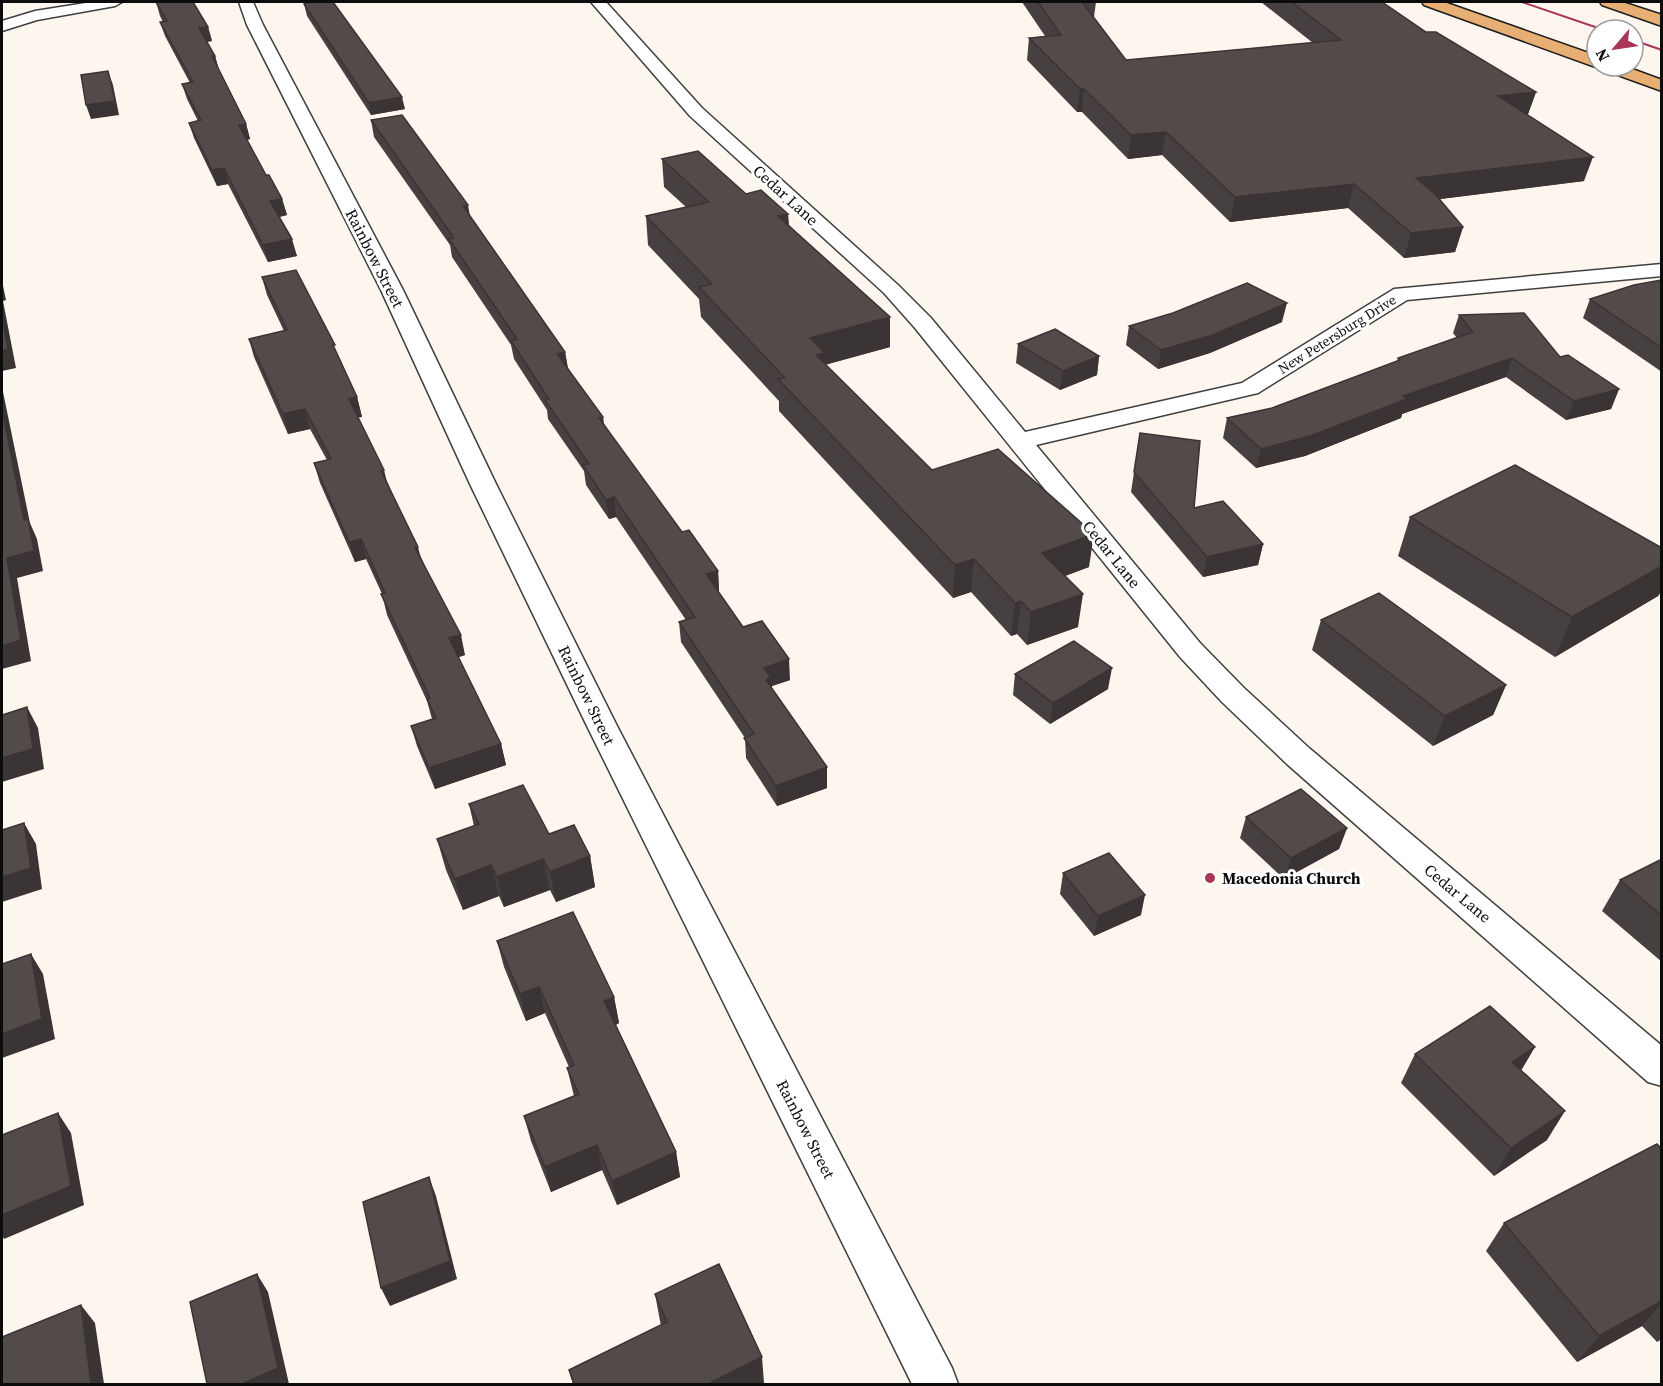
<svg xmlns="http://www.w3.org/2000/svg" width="1663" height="1386" viewBox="0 0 1663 1386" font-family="'Source Serif 4',serif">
	<rect width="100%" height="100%" fill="#fdf6ee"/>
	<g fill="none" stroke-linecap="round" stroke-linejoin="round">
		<defs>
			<g id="street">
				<path d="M92,2H122L115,6L37,20L2,31V21L35,11Z"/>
				<path d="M239,2H253L263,25L403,290L496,484L617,726L952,1368L958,1384H912L587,726L470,484L381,290L247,25Z"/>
				<path d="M591,2H606L702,108L898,285L931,318L1025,432L1242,383L1394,289L1662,264V276L1407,300L1258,393L1036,445L1200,643L1244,688L1309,748L1662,1046V1086L1648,1082L1287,764L1222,702L1180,657L915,328L884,293L690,116Z"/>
			</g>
			<g id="primary">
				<path d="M1422,2H1444L1597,56V66H1624L1662,80V91L1424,5Z"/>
				<path d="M1600,2H1622L1662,15V26L1602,5Z"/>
			</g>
		</defs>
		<use href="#street" stroke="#3f3f3f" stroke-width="3"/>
		<use href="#primary" stroke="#1d1d1d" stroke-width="3"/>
		<use href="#street" fill="#fff" fill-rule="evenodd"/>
		<use href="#primary" fill="#e7af73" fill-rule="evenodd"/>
		<g stroke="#aa3657" stroke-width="2">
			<path d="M1522,2L1604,30"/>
			<path d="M1633,40L1662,50"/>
		</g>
	</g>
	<g fill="#474040">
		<path d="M156,2L208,27L212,41L207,42L215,56L219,70L246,124L250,139L247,140L266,175L282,199L287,215L279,217L297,256L268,262L228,184L217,186L194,138L189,123L198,121L187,99L182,84L190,83L165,36L160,22H163L160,16Z"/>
		<path d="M1022,2H1096L1094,17L1126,60L1313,43L1261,2H1382L1426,32L1536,92L1528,114L1527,115L1584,181L1440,199L1463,227L1455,252L1404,258L1348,208L1230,222L1162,155L1128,159L1082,112H1077L1027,60L1029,38L1045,36Z"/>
		<path d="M304,4L405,109L371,115L307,16Z"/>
		<path d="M371,120L470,216L565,352L568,368L604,426L682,532L718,571L719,591H718L743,627L790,680L772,686V688L827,767V788L777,806L746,758L745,738L681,642L679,622L686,620L616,517L609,519L586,485L584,471L548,419L547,410L514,359L511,345L452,257L450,245L374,137Z"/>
		<path d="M662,159L746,194L788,214L789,225L890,347L825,365L932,470L1089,567L1065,576L1078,627L1027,645L1017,634L1011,636L971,592L953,598L779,411V401L701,317L699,299L648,245L646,216L686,207L664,187Z"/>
		<path d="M262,277L338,356L357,397L362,417H358L465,655L458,657L501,744L506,765L435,789L417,746L411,726L432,719L427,701L387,615L382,594L366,559L355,562L320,483L314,463L327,460L310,429L288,434L254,357L249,339L284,331L267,295Z"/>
		<path d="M1662,280V372L1583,318L1590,299Z"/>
		<path d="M1459,315L1560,357L1619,389L1611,409L1566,420L1506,377L1402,414L1401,418L1305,456L1256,468L1223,438L1227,418L1272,408L1397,361L1398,358L1457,338L1453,333Z"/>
		<path d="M1282,322L1210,353L1158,369L1126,345L1129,326Z"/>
		<path d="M1018,344L1099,356L1097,375L1060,390L1016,363Z"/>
		<path d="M1140,433L1194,508L1263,544L1258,565L1203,577L1131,492Z"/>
		<path d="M1410,517L1662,548V590L1658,596L1555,657L1398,556Z"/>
		<path d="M1321,620L1506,685L1493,715L1433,746L1312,650Z"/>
		<path d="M1015,674L1108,689L1050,724L1013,695Z"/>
		<path d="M469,804L549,834L590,856L595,887L556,902L550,890L504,907L499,896L463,910L446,870L437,839L474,826Z"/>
		<path d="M1246,817L1347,828L1339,849L1284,879L1240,838Z"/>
		<path d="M1662,859V962L1602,911L1620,880Z"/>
		<path d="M1063,873L1141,915L1094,936L1060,894Z"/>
		<path d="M497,941L614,997L619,1023L616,1025L676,1152L680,1177L617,1205L602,1170L551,1192L531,1141L524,1116L574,1096L567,1068L569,1067L545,1013L526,1021L504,967Z"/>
		<path d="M1415,1054L1547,1140L1494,1176L1401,1083Z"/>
		<path d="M1662,1149V1339L1657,1342L1642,1326L1577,1362L1486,1251L1504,1223Z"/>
		<path d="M655,1294L764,1383L761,1384H573L569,1370L661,1325L660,1321Z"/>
	</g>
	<g fill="#3a3434">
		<path d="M208,27L212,41L203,42L199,28Z"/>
		<path d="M212,56H215L219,70L216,71Z"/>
		<path d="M108,71L113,85L119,115L91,119L86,105Z"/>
		<path d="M1080,89H1084L1082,112H1077Z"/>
		<path d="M1536,92L1528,114L1491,119L1498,96Z"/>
		<path d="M402,97L405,109L371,115L369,103Z"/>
		<path d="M246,124L250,139L243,141L239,125Z"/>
		<path d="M1166,132L1162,155L1128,159L1131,135Z"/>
		<path d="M1593,157L1584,181L1409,203L1416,178Z"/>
		<path d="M224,168L228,184L217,186L212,170Z"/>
		<path d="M1354,184L1348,208L1230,222L1235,197Z"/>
		<path d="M282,199L287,215L275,218L270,201Z"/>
		<path d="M468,205L471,222L463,206Z"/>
		<path d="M788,214L789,243L778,216Z"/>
		<path d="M1463,227L1455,252L1404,258L1411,233Z"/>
		<path d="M292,239L297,256L268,262L263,245Z"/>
		<path d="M2,281L6,300L3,301L16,368L2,371Z"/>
		<path d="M1287,303L1282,322L1210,353L1158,369L1161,350Z"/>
		<path d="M890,317V347L816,367L810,338Z"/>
		<path d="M565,352L568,370L557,354Z"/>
		<path d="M1099,356L1097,375L1060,390L1063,371Z"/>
		<path d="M1512,358L1506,377L1402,414L1401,418L1305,456L1256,468L1261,449L1403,396Z"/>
		<path d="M2,387L30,523L37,539L43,571L17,578L31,661L2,669V646L7,558L24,520L2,409Z"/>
		<path d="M1619,389L1611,409L1566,420L1574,401Z"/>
		<path d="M357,397L362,417L354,418L349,399Z"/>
		<path d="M305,409L310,429L288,434L283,414Z"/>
		<path d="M603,417L606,436L599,418Z"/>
		<path d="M384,470L389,490L381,471Z"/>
		<path d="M614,497L616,517L609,519L606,500Z"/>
		<path d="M1094,534L1089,567L1038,586L1042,553Z"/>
		<path d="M361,539L366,559L355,562L349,542Z"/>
		<path d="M1263,544L1258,565L1203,577L1207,557Z"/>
		<path d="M418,547L423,567L415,548Z"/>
		<path d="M974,559L971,592L953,598L955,565Z"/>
		<path d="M1662,566V590L1658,596L1555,657L1572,617Z"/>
		<path d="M718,571L719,591L707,594L706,574Z"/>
		<path d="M1083,594L1078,627L1027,645L1031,612Z"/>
		<path d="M1021,601L1017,634L1011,636L1015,603Z"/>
		<path d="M461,635L465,655L454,659L449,638Z"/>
		<path d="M789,659L790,680L772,686V698L767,700L764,668Z"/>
		<path d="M1112,668L1108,689L1050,724L1053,703Z"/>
		<path d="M1506,685L1493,715L1433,746L1445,716Z"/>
		<path d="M27,707L38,728L44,769L2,782V758Z"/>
		<path d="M501,744L506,765L435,789L429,768Z"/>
		<path d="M827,767V788L777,806L776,786Z"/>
		<path d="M24,823L36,844L42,889L2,902V877Z"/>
		<path d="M1347,828L1339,849L1284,879L1291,858Z"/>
		<path d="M590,856L595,887L556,902L550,872Z"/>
		<path d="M543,859L550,890L504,907L497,877Z"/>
		<path d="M491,865L499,896L463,910L455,879Z"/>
		<path d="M1145,895L1141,915L1094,936L1098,916Z"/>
		<path d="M31,954L43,974L55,1039L2,1058V1034Z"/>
		<path d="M539,987L545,1013L526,1021L520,994Z"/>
		<path d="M614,997L619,1023L609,1028L604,1001Z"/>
		<path d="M1535,1047L1518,1076L1512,1062Z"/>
		<path d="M1565,1111L1547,1140L1494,1176L1511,1148Z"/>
		<path d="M58,1113L71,1133L84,1205L4,1239L2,1235V1215Z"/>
		<path d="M597,1145L602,1170L551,1192L545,1167Z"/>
		<path d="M676,1152L680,1177L617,1205L612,1181Z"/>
		<path d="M429,1177L436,1196L457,1279L390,1306L381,1288Z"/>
		<path d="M257,1274L268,1292L289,1384H242Z"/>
		<path d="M1662,1301V1303L1642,1326L1577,1362L1599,1336Z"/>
		<path d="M81,1305L95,1323L104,1384H91Z"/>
		<path d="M762,1357L764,1383L761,1384H708Z"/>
	</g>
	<g fill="#534b4a" stroke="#3a3434" stroke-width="1.5">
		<path d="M156,2H193L208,27L199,28L215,56H212L246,124L239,125L266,175H269L282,199L270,201L292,239L263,245L224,168L212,170L189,123L201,120L182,84L193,82L160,22L167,21Z"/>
		<path d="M309,2H333L402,97L369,103L304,4Z"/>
		<path d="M1038,2H1082L1126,60L1341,40L1292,2H1382L1426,32H1436L1536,92L1498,96L1593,157L1416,178L1435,194L1463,227L1411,233L1354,184L1235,197L1166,132L1131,135L1084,89H1080L1029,38L1061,35Z"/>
		<path d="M108,71L115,101L86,105L81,75Z"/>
		<path d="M402,115L468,205L463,206L565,352L557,354L603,417L599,418L682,532L689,530L718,571L706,574L743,627L762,621L789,659L764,668L771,678L766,680L827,767L776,786L744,738L754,734L679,622L695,617L614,497L606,500L583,465L589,464L545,400L549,399L511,341L517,339L449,239L454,238L371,120Z"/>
		<path d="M698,151L746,194L761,190L788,214L778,216L890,317L810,338L825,353L816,355L932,470L998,449L1094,534L1042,553L1083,594L1031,612L1021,601L1015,603L974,559L955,565L778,379L785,378L699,287L712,284L646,216L709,202L662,159Z"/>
		<path d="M296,270L335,345H333L357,397L349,399L384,470L381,471L418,547L415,548L461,635L449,638L501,744L429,768L411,726L436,718L427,699L430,698L381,594L385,593L361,539L349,542L314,463L331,459L305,409L283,414L249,339L287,330L262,277Z"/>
		<path d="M1662,280V348L1590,299L1634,285Z"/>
		<path d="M1247,283L1287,303L1213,335L1161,350L1129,326L1173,313Z"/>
		<path d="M1524,313L1560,357L1568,355L1619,389L1574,401L1512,358L1403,396L1407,399L1310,436L1261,449L1227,418L1272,408L1400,360L1398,358L1473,332L1459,315Z"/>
		<path d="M2,315L8,349L2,351Z"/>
		<path d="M1055,329L1099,356L1063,371L1018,344Z"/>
		<path d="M2,409L24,520L28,519L34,551L7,558L21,640L2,646Z"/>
		<path d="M1140,433L1200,441L1194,508L1223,501L1263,544L1207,557L1134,472Z"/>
		<path d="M1515,465L1662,548V566L1572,617L1410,517Z"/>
		<path d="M1379,593L1506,685L1445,716L1321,620Z"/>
		<path d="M1074,641L1112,668L1053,703L1015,674Z"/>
		<path d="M27,707L33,749L2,758V715Z"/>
		<path d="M523,785L549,834L574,825L590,856L550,872L543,859L497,877L491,865L455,879L437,839L479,824L469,804Z"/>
		<path d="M1301,789L1347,828L1291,858L1246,817Z"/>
		<path d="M24,823L31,868L2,877V830Z"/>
		<path d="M1109,853L1145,895L1098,916L1063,873Z"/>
		<path d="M1662,859V916L1620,880Z"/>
		<path d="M573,912L614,997L604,1001L676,1152L612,1181L597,1145L545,1167L524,1116L579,1094L567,1068L574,1065L539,987L520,994L497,941Z"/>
		<path d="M31,954L42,1019L2,1034V964Z"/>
		<path d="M1490,1006L1535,1047L1512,1062L1565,1111L1511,1148L1415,1054Z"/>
		<path d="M58,1113L71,1186L2,1215V1135Z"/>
		<path d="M1657,1144L1662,1149V1301L1599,1336L1504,1223Z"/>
		<path d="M429,1177L450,1261L381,1288L363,1202Z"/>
		<path d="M719,1264L762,1357L708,1384H574L569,1370L667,1322L655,1294Z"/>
		<path d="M257,1274L278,1368L242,1384H207L190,1302Z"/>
		<path d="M81,1305L91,1384H2V1337Z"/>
	</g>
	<circle fill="#aa3657" stroke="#fff" stroke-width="2" cx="1210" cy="878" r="6"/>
	<g text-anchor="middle" stroke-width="6" stroke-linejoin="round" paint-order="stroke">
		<g font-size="14" fill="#0c0c0c" stroke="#fff">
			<text transform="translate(1337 334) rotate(-32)" y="5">New Petersburg Drive</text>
		</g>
		<g font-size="16" fill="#0c0c0c" stroke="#fff">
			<text transform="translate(786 195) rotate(42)" y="6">Cedar Lane</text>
			<text transform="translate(375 258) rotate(63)" y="6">Rainbow Street</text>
			<text transform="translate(1112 554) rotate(51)" y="6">Cedar Lane</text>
			<text transform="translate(587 695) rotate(64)" y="6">Rainbow Street</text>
			<text transform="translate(1458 893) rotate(40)" y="6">Cedar Lane</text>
			<text transform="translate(806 1129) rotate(63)" y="6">Rainbow Street</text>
		</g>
		<g font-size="16" font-weight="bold" fill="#0c0c0c" stroke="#fff" text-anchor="start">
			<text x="1222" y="884">Macedonia Church</text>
		</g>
	</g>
	<rect width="1663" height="1386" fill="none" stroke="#0c0c0c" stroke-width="6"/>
	<g transform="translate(1615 48) rotate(241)"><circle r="28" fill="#ffffff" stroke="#9e9e9e" stroke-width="1.5"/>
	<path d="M0-4.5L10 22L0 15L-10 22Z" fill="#aa3657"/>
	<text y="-9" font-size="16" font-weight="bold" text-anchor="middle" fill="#0c0c0c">N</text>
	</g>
</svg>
